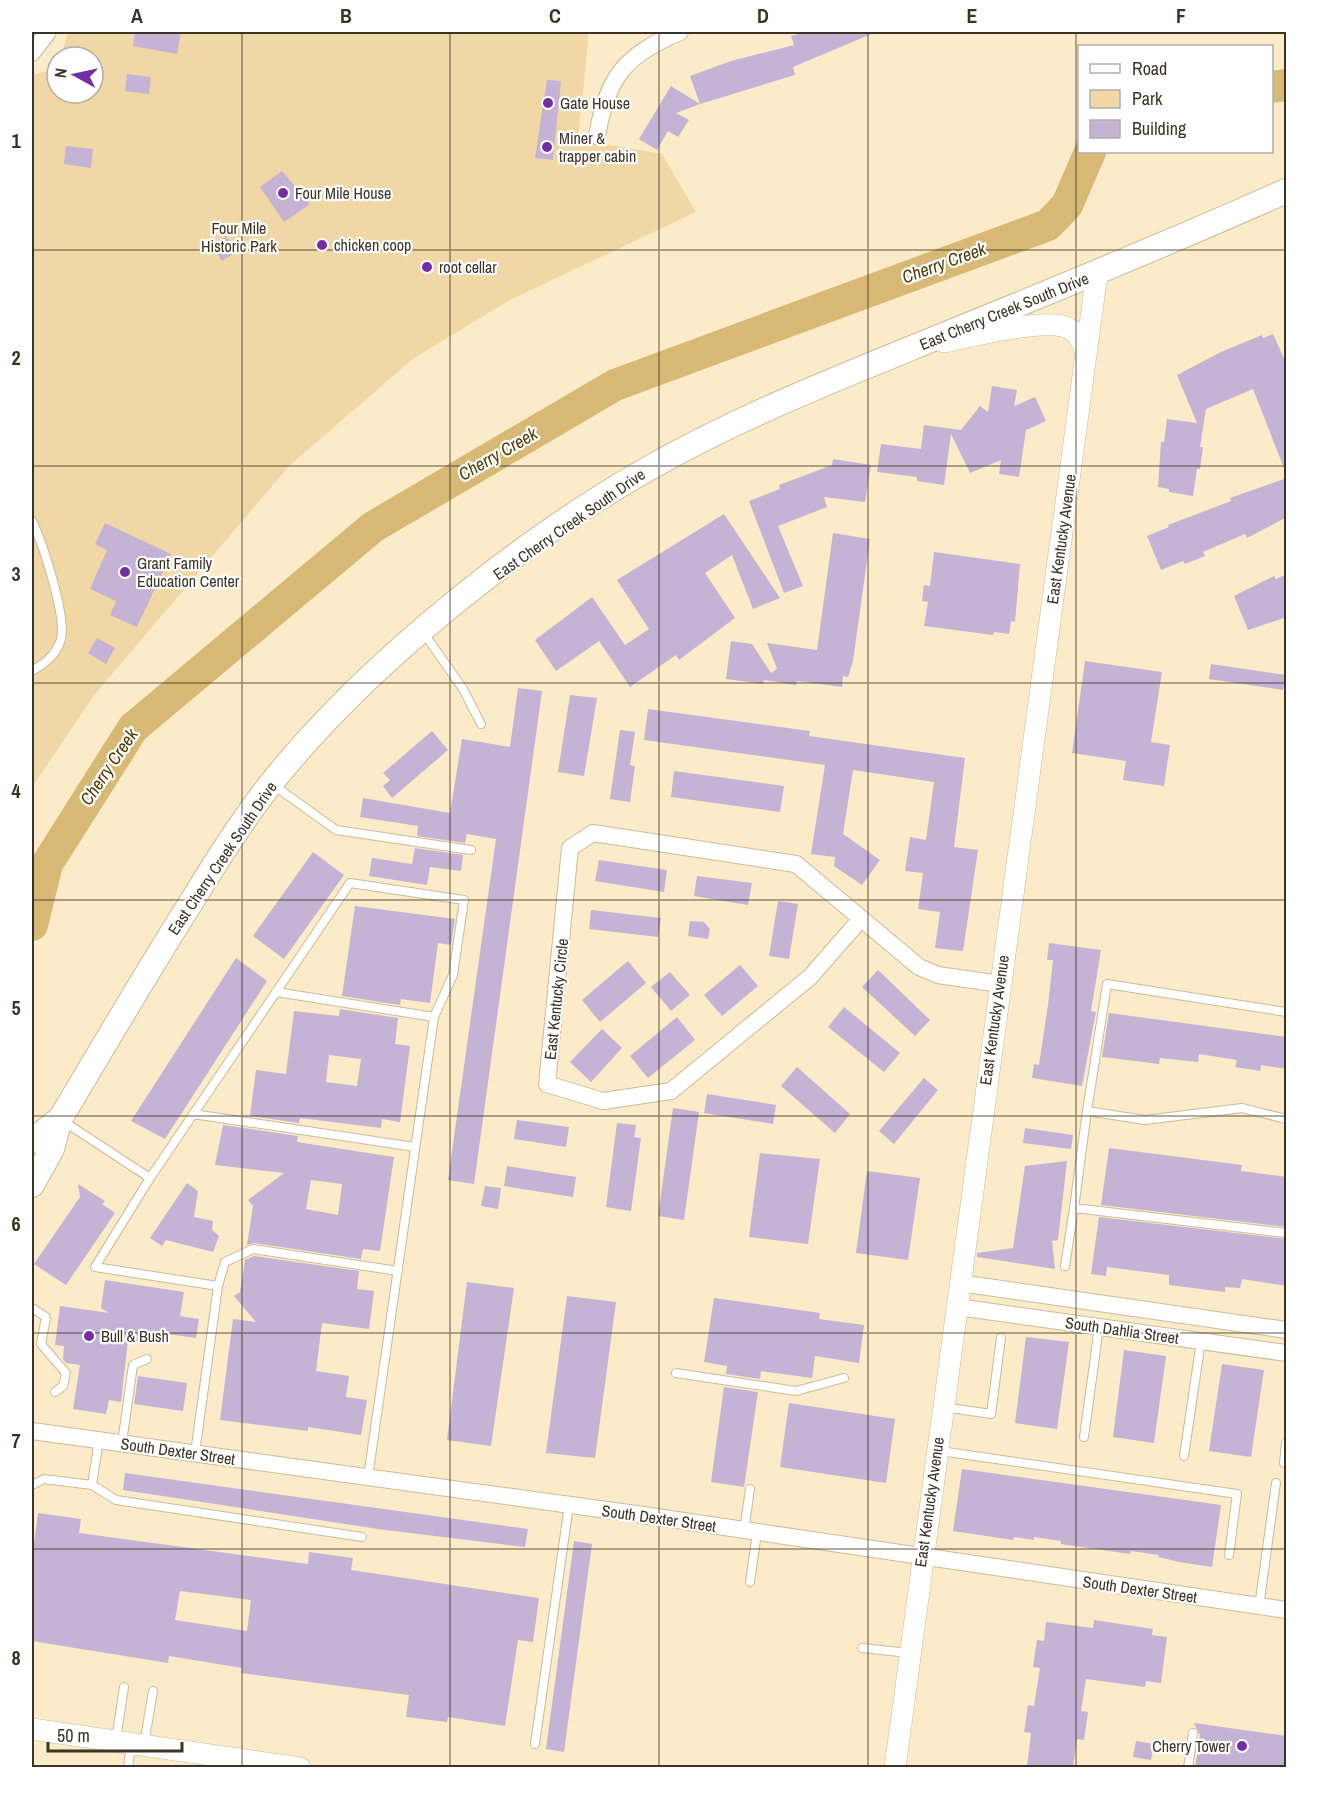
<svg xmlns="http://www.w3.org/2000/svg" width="1318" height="1799" viewBox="0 0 1318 1799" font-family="'Archivo Narrow',sans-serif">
	<rect width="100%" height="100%" fill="#fcebc8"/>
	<path fill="#f0d7a5" d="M68,32H589L578,139L662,154L696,212L510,300L414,358L290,465L95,694L32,787V75L51,70L57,63V93H93V57H61Z"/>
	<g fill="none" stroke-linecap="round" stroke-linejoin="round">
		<g stroke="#d8b875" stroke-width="32">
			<path d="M1272,87L1286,85"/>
			<path d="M32,925L47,864L133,728L373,527L615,385L1048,225L1067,205L1090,152"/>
		</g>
	</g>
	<g fill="#c4b3d4" fill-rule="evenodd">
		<path d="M135,32H181L177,54L133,46Z"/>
		<path d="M805,32H876L793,67L795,75L700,104L690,76L731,61L794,45L791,36Z"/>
		<path d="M127,74L151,77L149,94L125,91Z"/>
		<path d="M547,80L561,81L553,160L535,158Z"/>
		<path d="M671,86L700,104L676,113L689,120L678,137L668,131L657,150L639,139Z"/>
		<path d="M66,146L93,149L91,168L64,164Z"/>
		<path d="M282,171L310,204L284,222L260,187Z"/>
		<path d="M226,236L236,252L222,261L212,246Z"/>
		<path d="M1273,334L1287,365V476L1253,389L1206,409L1200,447H1203L1201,461L1200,469H1197L1193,496L1169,492V489L1158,487L1161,442H1164L1167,419L1197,423L1177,375L1221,352L1262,335L1263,338Z"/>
		<path d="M992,386L1017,390L1014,406L1035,397L1046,421L1026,430L1019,477L999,474L1001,460L970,473L951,434L944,485L917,481V477L877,472L881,444L921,449L924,425L961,430L980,406L988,412Z"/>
		<path d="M833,459L871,465L865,502L824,497L827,507L778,526L803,586L784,593L749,501L780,489L779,485L832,465Z"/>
		<path d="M1287,478V517L1247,538L1245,534L1203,552L1205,556L1185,564L1183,561L1161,570L1147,536L1169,527L1168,525L1231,501L1230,498Z"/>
		<path d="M724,514L780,598L753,609L732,555L705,573L735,618L679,660L676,655L630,687L599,641L556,671L535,640L592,597L625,645L649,629L617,580Z"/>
		<path d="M105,523L171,554L137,627L110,615L116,601L90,589L107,550L95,544Z"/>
		<path d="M833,533L870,539L853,661L848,677L843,676L842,687L797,681L796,685L764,680L763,684L726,679L731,641L752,644L771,673L777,669L767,643L817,650Z"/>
		<path d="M934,552L1020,564L1015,622L1011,621L1009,634L994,632L993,635L924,626L928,602L922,601L924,585L930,586Z"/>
		<path d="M1287,574V617L1248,630L1234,596L1274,576L1276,579Z"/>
		<path d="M97,638L115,648L106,664L88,653Z"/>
		<path d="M1085,661L1162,672L1151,742L1170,745L1164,786L1123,780L1126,761L1072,753Z"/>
		<path d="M1211,664L1286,675L1283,690L1209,679Z"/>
		<path d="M518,688L542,691L474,1184L448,1180L496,839L467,834L465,843L417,836L418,826L360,817L363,798L450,813L462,739L510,747Z"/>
		<path d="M570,695L597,698L584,776L558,772Z"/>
		<path d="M648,709L810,731L809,736L965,758L954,847L978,850L963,951L935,948L940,912L918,909L923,873L905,871L910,837L926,840L934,782L853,770L843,834L880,860L862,885L834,866L835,857L811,854L825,765L644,740Z"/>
		<path d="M620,730L635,732L630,765L635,766L630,802L610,799Z"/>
		<path d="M432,731L448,750L392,798L383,786L390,780L383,773Z"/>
		<path d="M674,771L784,786L780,812L671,797Z"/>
		<path d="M415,848L463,855L461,871L430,867L427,885L369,876L372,858L412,864Z"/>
		<path d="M313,852L344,875L284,959L253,936Z"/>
		<path d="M599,860L667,870L664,892L595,881Z"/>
		<path d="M697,876L752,883L748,905L694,896Z"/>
		<path d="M778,901L798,904L789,959L769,956Z"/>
		<path d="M355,906L455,919L451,945L438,943L430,1003L401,999L400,1005L342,996Z"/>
		<path d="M591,910L661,918L658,937L589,929Z"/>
		<path d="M690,921L704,922L710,929L708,939L688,936Z"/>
		<path d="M1049,943L1101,950L1091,1011L1096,1012L1082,1086L1032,1078L1034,1064L1039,1065L1048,1005L1053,960H1047Z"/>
		<path d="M236,958L267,981L165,1139L131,1121Z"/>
		<path d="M628,961L646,983L600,1022L582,1000Z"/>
		<path d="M740,965L758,986L722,1016L704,995Z"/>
		<path d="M878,970L930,1020L915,1036L862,987Z"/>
		<path d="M670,972L690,995L671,1011L651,987Z"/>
		<path d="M844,1007L900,1053L884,1072L828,1027Z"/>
		<path d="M340,1009L398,1018L395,1044L410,1046L400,1122L382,1119L381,1128L300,1118L299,1123L250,1116L256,1070L286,1074L294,1011L339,1016ZM329,1055L361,1059L357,1086L326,1082Z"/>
		<path d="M1109,1013L1287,1037V1069L1261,1065L1260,1071L1235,1067L1237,1060L1199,1054L1198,1062L1160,1058L1159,1064L1102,1057Z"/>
		<path d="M677,1017L695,1040L648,1078L630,1056Z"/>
		<path d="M602,1029L622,1048L591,1082L570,1062Z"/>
		<path d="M797,1067L850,1114L835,1133L781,1086Z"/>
		<path d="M924,1078L938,1090L894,1144L879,1131Z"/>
		<path d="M707,1094L776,1105L773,1124L704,1113Z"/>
		<path d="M673,1108L699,1112L684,1220L658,1216Z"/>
		<path d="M517,1120L569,1127L566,1147L514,1139Z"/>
		<path d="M617,1123L636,1125L634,1137L641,1138L631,1211L606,1207Z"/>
		<path d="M223,1125L298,1136L297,1142L394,1157L380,1251L363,1249L361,1259L254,1243L247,1245L253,1206L248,1200L284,1173L215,1165ZM311,1180L342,1184L338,1215L306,1209Z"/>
		<path d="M1025,1128L1073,1135L1071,1149L1023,1143Z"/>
		<path d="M1109,1148L1242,1165L1241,1171L1287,1177V1227L1101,1205Z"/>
		<path d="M760,1153L820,1159L808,1244L749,1237Z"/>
		<path d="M1067,1161L1058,1240L1052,1241L1055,1269L977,1257V1253L1013,1248L1025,1166Z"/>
		<path d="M507,1166L576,1177L573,1197L504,1186Z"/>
		<path d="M867,1171L920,1178L908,1260L856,1253Z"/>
		<path d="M187,1183L198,1191L194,1217L213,1221L212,1230L219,1236L213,1252L166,1240L162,1246L150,1238Z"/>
		<path d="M78,1184L105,1201L102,1204L115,1213L66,1285L34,1264L80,1197Z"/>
		<path d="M485,1186L501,1188L498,1209L481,1206Z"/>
		<path d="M1099,1217L1287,1239V1286L1242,1279L1240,1288L1225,1287V1292L1169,1285V1275L1107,1267L1106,1276L1091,1274Z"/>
		<path d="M254,1256L359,1271L357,1289L374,1291L369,1329L322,1323L316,1371L349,1376L346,1397L367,1400L361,1435L308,1427V1431L220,1420L233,1319L256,1322L234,1296L240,1292L245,1260Z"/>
		<path d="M105,1280L184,1292L180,1316L199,1319L196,1338L160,1333L159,1344L128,1340L121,1402L109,1400L106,1414L73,1409L80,1365L66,1363L63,1359L64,1346L55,1345L60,1306L109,1313L101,1308Z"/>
		<path d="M467,1282L514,1288L491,1446L447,1440Z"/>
		<path d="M567,1296L616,1302L595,1458L546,1453Z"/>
		<path d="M714,1298L820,1313L819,1319L864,1325L859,1363L815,1356L812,1378L761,1371L760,1379L726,1374L727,1366L704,1362Z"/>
		<path d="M1026,1337L1069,1342L1057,1429L1015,1423Z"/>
		<path d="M1124,1350L1166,1356L1154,1443L1113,1437Z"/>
		<path d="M1222,1364L1264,1370L1251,1457L1209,1451Z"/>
		<path d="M138,1376L187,1383L183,1411L134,1404Z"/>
		<path d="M724,1387L758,1392L744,1487L711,1482Z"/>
		<path d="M789,1403L895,1419L886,1483L780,1467Z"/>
		<path d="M962,1469L1221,1505L1212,1567L1179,1562L1158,1557L1159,1555L1131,1551L1130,1554L1061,1544V1541L1034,1537V1540L1014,1537L1013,1540L953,1531Z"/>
		<path d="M125,1473L528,1529L525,1547L378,1529L123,1490Z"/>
		<path d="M38,1513L81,1519L79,1533L308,1564L309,1552L353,1558L351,1570L539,1598L533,1642L518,1640L505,1726L448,1717L447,1722L406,1717L409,1695L241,1673L242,1668L169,1656L168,1663L32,1641V1559ZM180,1591L251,1600L247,1631L175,1620Z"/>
		<path d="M574,1541L592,1544L564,1752L546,1749Z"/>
		<path d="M1094,1620L1153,1629L1152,1635L1167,1637L1161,1683L1146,1681L1145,1687L1086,1679L1081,1711L1088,1712L1084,1740L1077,1739L1073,1767H1027L1031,1733L1024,1732L1028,1705L1034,1706L1040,1668L1033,1667L1037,1640L1044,1641L1046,1622L1093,1628Z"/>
		<path d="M1194,1723L1287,1736V1767H1195L1200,1735Z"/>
		<path d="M1136,1741L1154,1744L1151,1760L1133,1757Z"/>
	</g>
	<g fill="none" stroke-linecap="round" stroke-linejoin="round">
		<defs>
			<g id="service">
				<path d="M32,521C42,542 69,621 60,642C54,657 45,663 32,671"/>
				<path d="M423,632L463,689L481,724"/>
				<path d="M272,784L336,830L471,850"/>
				<path d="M276,992L434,1017L368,1477"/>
				<path d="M1087,1111L1107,984L1286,1012"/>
				<path d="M193,1114L415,1147"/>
				<path d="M1286,1119L1242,1108L1145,1120L1087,1111L1074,1208L1286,1233"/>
				<path d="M63,1121L150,1178L350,883L464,900L453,975L434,1017"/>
				<path d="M150,1178L95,1267L218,1286L195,1453"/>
				<path d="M1065,1266L1074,1208"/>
				<path d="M218,1286L225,1262L253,1249L398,1271"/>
				<path d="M32,1308L46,1317L41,1344L66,1373L63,1386L55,1392"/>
				<path d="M676,1373L796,1391L844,1378"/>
				<path d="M943,1407L991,1414L1001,1338"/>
				<path d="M1084,1437L1099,1327"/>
				<path d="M122,1443L133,1365L147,1359"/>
				<path d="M940,1451L1237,1494L1229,1555"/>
				<path d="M1184,1456L1201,1341"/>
				<path d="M1284,1463L1286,1443"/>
				<path d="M32,1485L44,1479L92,1485L99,1440"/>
				<path d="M92,1485L116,1500L362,1537"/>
				<path d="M744,1531L750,1489"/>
				<path d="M750,1582L757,1533"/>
				<path d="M1259,1607L1276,1483"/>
				<path d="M862,1648L909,1653"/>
				<path d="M116,1740L124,1687"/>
				<path d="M535,1744L569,1505"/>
				<path d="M144,1745L153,1691"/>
				<path d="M128,1768L131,1744"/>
				<path d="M1188,1768L1193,1733"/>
			</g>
			<g id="minor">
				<path d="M32,53L48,32"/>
				<path d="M597,136C607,77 625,55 680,32"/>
				<path d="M860,920L810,977L671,1091L603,1101L547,1084L570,848L593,833L796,864L919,967L938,975L1000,984"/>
				<path d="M960,1283L1286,1330"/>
				<path d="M957,1307L1286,1353"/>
				<path d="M32,1431L643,1515L1286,1610"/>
			</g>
			<g id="tertiary">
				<path d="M944,342C970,337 1046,317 1068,328C1079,333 1082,342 1086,353"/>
				<path d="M32,1729L300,1768"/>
				<path d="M895,1768L1097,273"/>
			</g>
			<g id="secondary">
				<path d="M32,1141L60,1119"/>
				<path d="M32,1185L52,1149L60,1119C104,1046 146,973 192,901C218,858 245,815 277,776C371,661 522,540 651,467C743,415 843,376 941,336C1057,289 1172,242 1286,191"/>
			</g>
		</defs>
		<use href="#service" stroke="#caba98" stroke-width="10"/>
		<use href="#minor" stroke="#caba98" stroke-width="18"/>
		<use href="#tertiary" stroke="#caba98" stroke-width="22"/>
		<use href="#secondary" stroke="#caba98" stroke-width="26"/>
		<use href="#service" stroke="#fff" stroke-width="8"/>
		<use href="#minor" stroke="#fff" stroke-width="16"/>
		<use href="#tertiary" stroke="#fff" stroke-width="21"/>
		<use href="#secondary" stroke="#fff" stroke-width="24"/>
	</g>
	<path fill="none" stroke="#3b3426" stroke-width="1.5" stroke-opacity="0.55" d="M242,32V1768M450,32V1768M659,32V1768M868,32V1768M1076,32V1768M32,250H1286M32,466H1286M32,683H1286M32,900H1286M32,1116H1286M32,1333H1286M32,1549H1286"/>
	<g fill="#742ea1" stroke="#fff" stroke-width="2">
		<circle cx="548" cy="103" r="6"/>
		<circle cx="547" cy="147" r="6"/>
		<circle cx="283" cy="193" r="6"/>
		<circle cx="322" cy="245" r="6"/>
		<circle cx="427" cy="267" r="6"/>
		<circle cx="125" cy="572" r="6"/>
		<circle cx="89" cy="1336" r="6"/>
		<circle cx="1242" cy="1746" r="6"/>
	</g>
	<g text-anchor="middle" stroke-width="4.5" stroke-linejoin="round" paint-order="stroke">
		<g font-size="16" fill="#3b3426" stroke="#fff" text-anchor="start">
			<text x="560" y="109">Gate House</text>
			<text x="559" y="144">Miner &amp;<tspan x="559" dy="18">trapper cabin</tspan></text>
			<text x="295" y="199">Four Mile House</text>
			<text x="334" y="251">chicken coop</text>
			<text x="439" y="273">root cellar</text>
			<text x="137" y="569">Grant Family<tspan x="137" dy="18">Education Center</tspan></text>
			<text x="101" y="1342">Bull &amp; Bush</text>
			<text x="1230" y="1752" text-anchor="end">Cherry Tower</text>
		</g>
		<g font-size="16" fill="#3e3012" stroke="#fff">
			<text x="239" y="234">Four Mile<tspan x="239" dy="18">Historic Park</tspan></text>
		</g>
		<g font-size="16" fill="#3b3426" stroke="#fff">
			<text transform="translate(1004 311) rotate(-22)" y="6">East Cherry Creek South Drive</text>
			<text transform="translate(569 524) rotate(-35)" y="6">East Cherry Creek South Drive</text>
			<text transform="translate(1061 539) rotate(-82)" y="6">East Kentucky Avenue</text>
			<text transform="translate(222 858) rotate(-56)" y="6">East Cherry Creek South Drive</text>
			<text transform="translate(556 999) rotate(-84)" y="6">East Kentucky Circle</text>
			<text transform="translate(994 1020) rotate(-82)" y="6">East Kentucky Avenue</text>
			<text transform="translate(1122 1330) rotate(8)" y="6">South Dahlia Street</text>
			<text transform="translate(178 1451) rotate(8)" y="6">South Dexter Street</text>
			<text transform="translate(929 1502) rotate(-82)" y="6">East Kentucky Avenue</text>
			<text transform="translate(659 1518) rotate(8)" y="6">South Dexter Street</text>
			<text transform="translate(1140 1589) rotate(8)" y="6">South Dexter Street</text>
		</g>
		<g font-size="18" font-style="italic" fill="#533d05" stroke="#fff">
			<text transform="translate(944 263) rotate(-20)" y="6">Cherry Creek</text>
			<text transform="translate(498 454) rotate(-30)" y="6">Cherry Creek</text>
			<text transform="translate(109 767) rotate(-56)" y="6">Cherry Creek</text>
		</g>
	</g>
	<rect width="1318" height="1799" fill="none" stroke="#ffffff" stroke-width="66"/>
	<rect x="1078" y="45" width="195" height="108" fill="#ffffff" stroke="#b1aea8" stroke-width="1.5"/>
	<rect x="1090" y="64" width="30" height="9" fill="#ffffff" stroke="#b1aea8" stroke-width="1.5"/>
	<text x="1132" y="75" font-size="18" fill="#3b3426">Road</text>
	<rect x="1090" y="90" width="30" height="18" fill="#f0d7a5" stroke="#b1aea8" stroke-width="1.5"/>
	<text x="1132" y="105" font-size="18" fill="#3b3426">Park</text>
	<rect x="1090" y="120" width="30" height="18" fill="#c4b3d4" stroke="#b1aea8" stroke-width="1.5"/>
	<text x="1132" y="135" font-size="18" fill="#3b3426">Building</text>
	<g transform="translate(75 75) rotate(278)"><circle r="28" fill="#ffffff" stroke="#b1aea8" stroke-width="1.5"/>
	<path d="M0-4.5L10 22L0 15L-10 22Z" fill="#742ea1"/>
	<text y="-9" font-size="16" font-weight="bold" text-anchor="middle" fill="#3b3426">N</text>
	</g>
	<path d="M48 1742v9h134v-9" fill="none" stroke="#3b3426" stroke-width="3"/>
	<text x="57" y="1742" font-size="18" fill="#3b3426" stroke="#ffffff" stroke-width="4.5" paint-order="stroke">50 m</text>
	<rect x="33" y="33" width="1252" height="1733" fill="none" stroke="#3b3426" stroke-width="2"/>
	<g font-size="20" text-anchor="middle" font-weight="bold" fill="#3b3426">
		<text x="137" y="23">A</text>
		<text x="346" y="23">B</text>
		<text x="555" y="23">C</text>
		<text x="763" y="23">D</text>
		<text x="972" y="23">E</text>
		<text x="1181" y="23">F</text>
		<text x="16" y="148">1</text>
		<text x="16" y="365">2</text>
		<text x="16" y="581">3</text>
		<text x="16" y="798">4</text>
		<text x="16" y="1015">5</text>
		<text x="16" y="1231">6</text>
		<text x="16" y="1448">7</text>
		<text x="16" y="1665">8</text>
	</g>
</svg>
